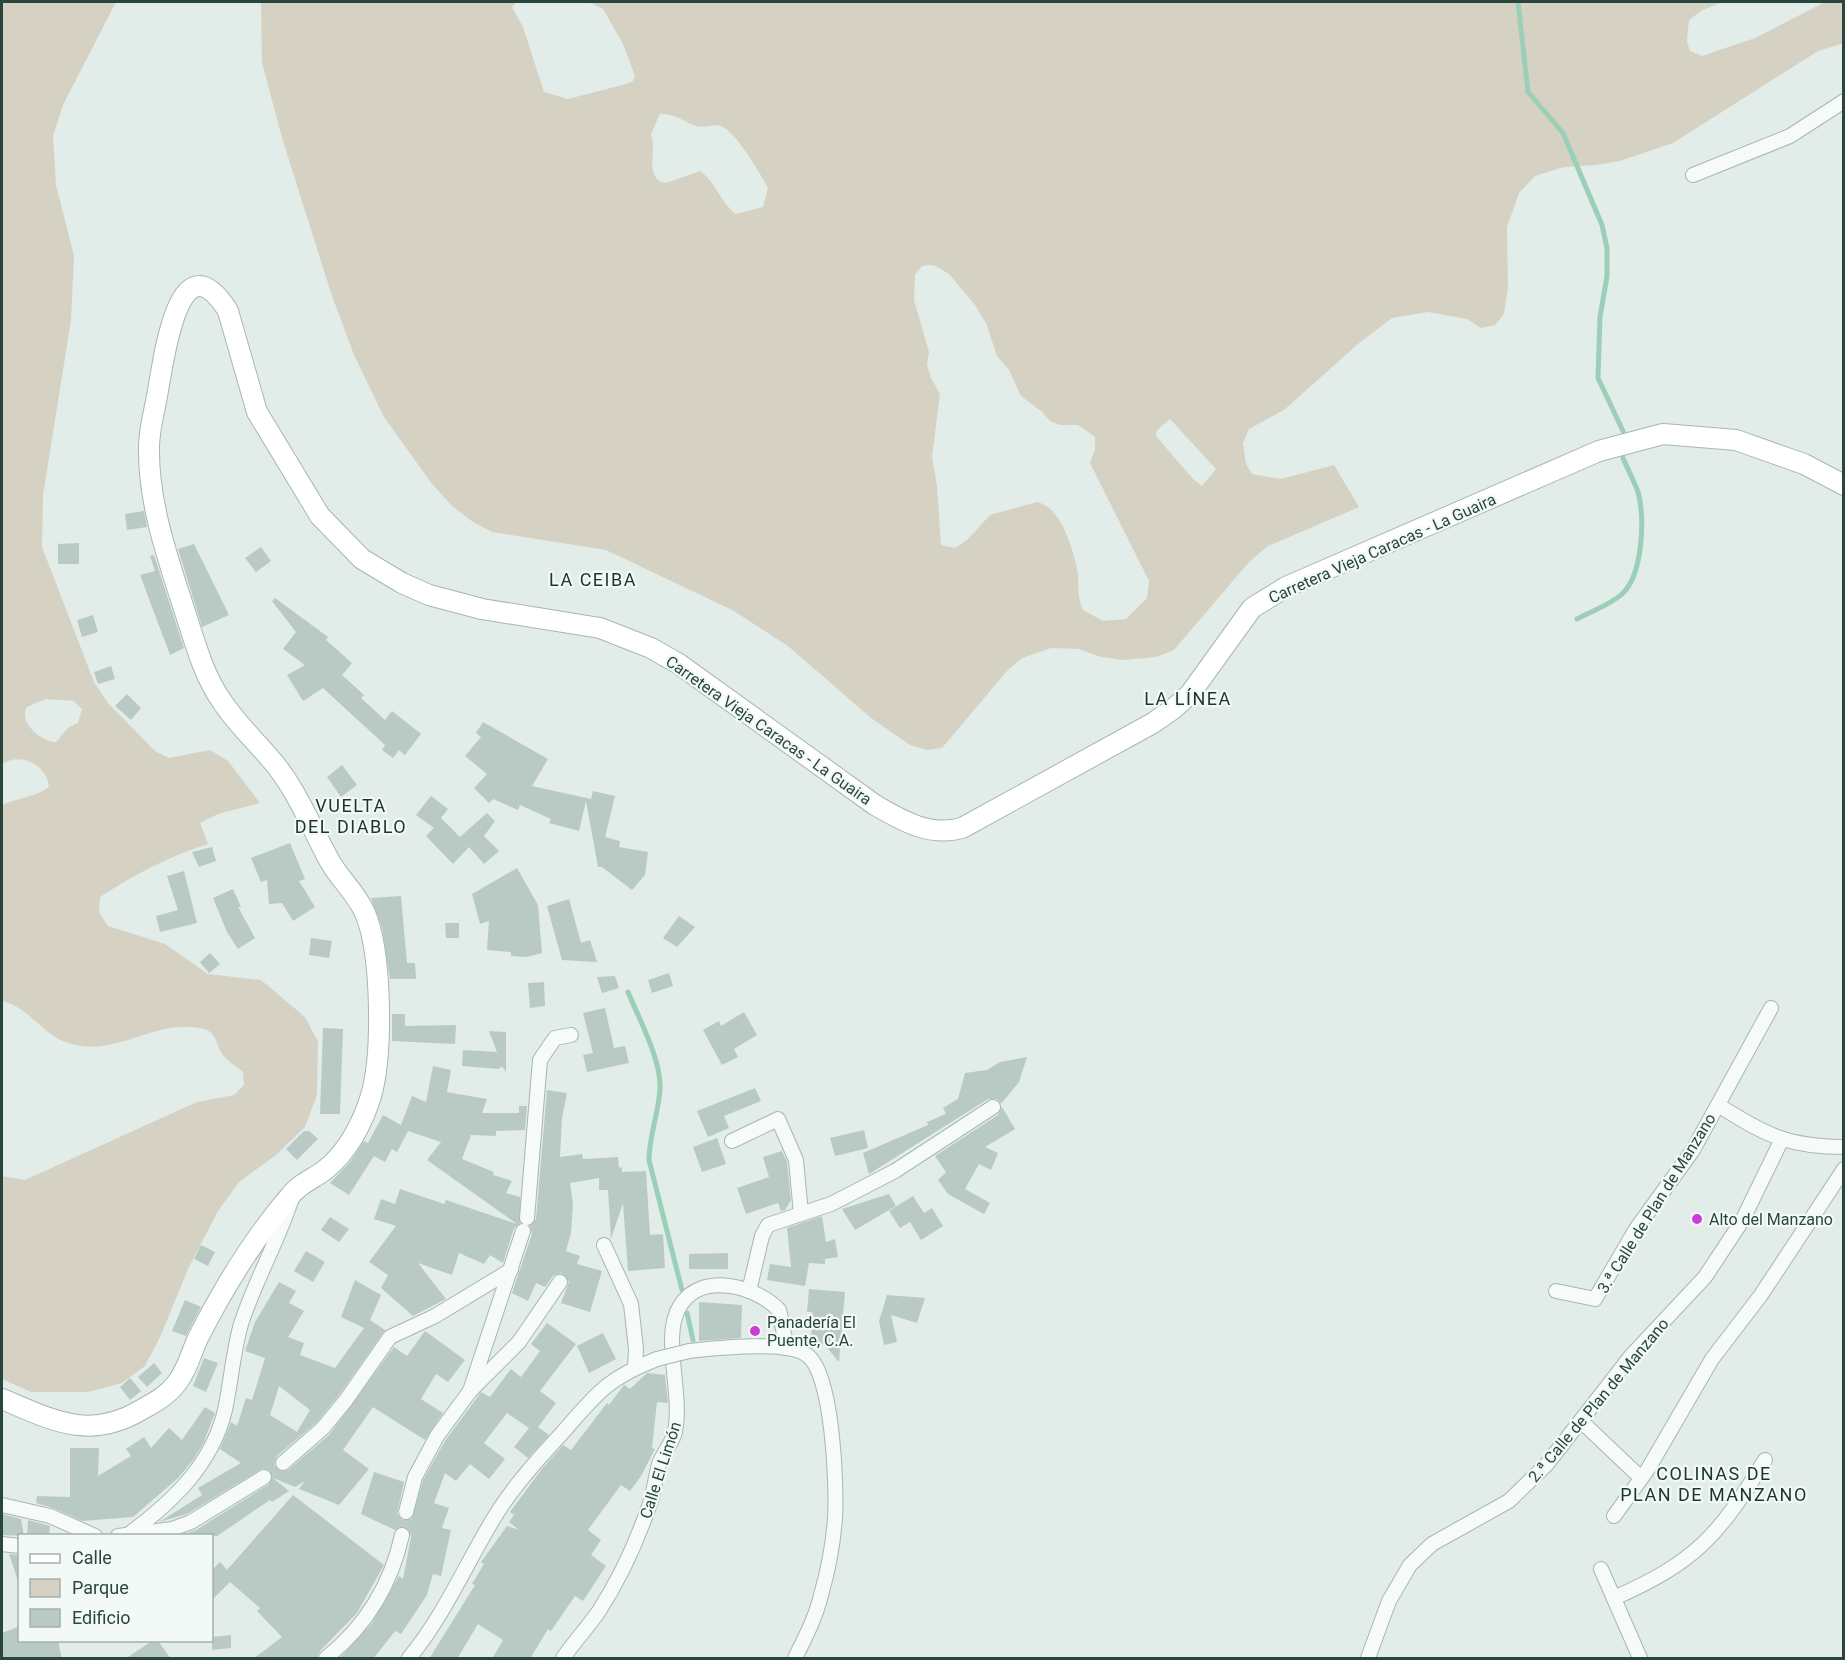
<svg xmlns="http://www.w3.org/2000/svg" width="1845" height="1660" viewBox="0 0 1845 1660" font-family="Roboto,sans-serif">
	<rect width="100%" height="100%" fill="#e2ece8"/>
	<g fill="#d6d2c3" fill-rule="evenodd">
		<path d="M2,2H116L63,105L53,136L56,185L74,256L71,320L43,495L42,547L94,682L108,703L155,751L169,758L210,750L228,761L260,803L218,814L200,823L208,844C170,856 133,875 100,897L99,912L108,926L165,944L208,974L261,980L305,1017L318,1042L317,1095L305,1127L276,1155L239,1182L218,1211L188,1269L161,1335L145,1366L122,1383L88,1392H31L2,1379V1176L25,1180L197,1102L234,1095L244,1085L243,1072C237,1067 227,1061 222,1054C216,1044 217,1033 204,1029C155,1016 113,1062 63,1041C40,1031 28,1007 2,1001V805C15,799 42,795 49,786C46,764 20,752 2,764ZM46,699L74,701L82,709L78,723L69,727L56,742C42,742 18,723 27,707Z"/>
		<path d="M261,2H541H517L512,7L523,27L544,92L568,99L626,84L633,81L635,76L623,44L603,9L589,2H1722L1701,11L1689,20L1687,41L1690,51L1702,56L1755,38L1825,2H1843L1844,43L1818,51L1673,143L1620,161L1596,165L1564,167L1535,176L1519,193L1507,227L1508,287L1504,314L1495,325L1481,328L1467,319L1428,312L1392,318L1358,344L1284,410L1249,429L1243,443L1246,464L1252,474L1281,479L1334,465L1359,507L1268,546L1249,562L1174,650L1156,657L1124,660L1101,657L1079,649L1051,648L1022,658L1007,671L942,748L927,750L910,745L871,718L788,646L732,610L606,550L492,532L473,522L452,506L432,484L384,417L354,355L331,293L283,141L262,63ZM660,114C674,113 683,121 696,126C705,129 715,122 723,127C737,134 760,173 768,188L763,207L736,214C720,202 716,182 700,171L666,183L659,181C646,169 657,151 651,134ZM928,265L936,266L949,274L975,305L986,323L997,356L1009,370L1021,396L1042,412L1050,421L1060,425H1078L1095,437V449L1090,463L1149,581L1147,598L1126,619L1103,621L1083,610C1076,595 1080,583 1077,568C1072,547 1061,507 1037,502L990,515L967,540L955,548L941,545L937,486L932,457L940,394L931,378L927,365L929,352L914,300L915,275L922,266ZM1170,419L1216,469L1202,486L1193,479L1156,436L1157,430Z"/>
	</g>
	<g fill="none" stroke-linecap="round" stroke-linejoin="round">
		<g stroke="#9bcfb7" stroke-width="5">
			<path d="M1518,2L1528,92L1563,133L1602,225L1607,248V276L1600,317L1598,378L1623,431"/>
			<path d="M1577,619C1592,611 1610,605 1622,594C1643,575 1645,518 1638,492C1634,481 1628,470 1623,458"/>
			<path d="M628,992C639,1019 661,1059 660,1088C659,1112 649,1136 649,1160L682,1290"/>
			<path d="M687,1313L693,1340"/>
		</g>
	</g>
	<g fill="#b9cac4" fill-rule="evenodd">
		<path d="M144,511L147,527L127,530L125,514Z"/>
		<path d="M79,543V564H58V544Z"/>
		<path d="M194,544L229,615L202,627L178,549Z"/>
		<path d="M261,547L271,561L256,572L245,558Z"/>
		<path d="M154,555L184,648L170,655L140,575L155,571L150,556Z"/>
		<path d="M275,598L328,637L326,640L352,663L342,675L364,695L361,698L385,720L392,711L421,734L405,755L399,750L393,758L382,750L385,745L323,688L303,701L287,675L305,665L283,649L296,632L272,601Z"/>
		<path d="M93,615L98,632L82,637L77,620Z"/>
		<path d="M111,666L115,679L98,684L94,672Z"/>
		<path d="M127,694L141,708L131,720L115,706Z"/>
		<path d="M483,722L548,759L532,786L591,799L593,791L615,796L605,837L620,841L619,847L648,852L645,875L632,890L602,867H598L586,801L579,831L549,823L551,819L520,805L518,810L493,799L489,803L474,788L487,774L465,756L481,737L476,733Z"/>
		<path d="M342,765L357,785L341,797L327,777Z"/>
		<path d="M431,796L448,809L441,818L460,837L487,813L495,821L484,836L499,851L484,864L469,847L453,864L426,836L434,828L416,815Z"/>
		<path d="M290,843L305,879L299,881L315,907L293,921L282,903L269,904L267,880L261,882L251,858Z"/>
		<path d="M212,847L216,861L199,867L192,852Z"/>
		<path d="M517,868L538,905L542,953L527,957L511,956V952L487,950L489,921L480,924L472,894Z"/>
		<path d="M184,871L197,923L160,932L156,916L178,910L167,876Z"/>
		<path d="M233,889L241,907H238L255,938L238,949L227,932L213,898Z"/>
		<path d="M401,896L407,963H415L416,979H390L382,928L371,898Z"/>
		<path d="M569,899L581,943L590,940L597,962L562,960L547,906Z"/>
		<path d="M679,916L695,927L677,947L663,938Z"/>
		<path d="M445,923H459V938H446Z"/>
		<path d="M311,938L332,941L329,958L309,955Z"/>
		<path d="M210,953L220,964L209,973L200,962Z"/>
		<path d="M669,973L673,986L652,993L648,980Z"/>
		<path d="M615,976L619,988L602,993L597,977Z"/>
		<path d="M544,982L545,1006L530,1008L528,983Z"/>
		<path d="M605,1008L614,1048L625,1046L629,1063L587,1072L583,1055L593,1053L583,1013Z"/>
		<path d="M744,1012L757,1035L734,1049L738,1057L722,1065L703,1030L719,1021L721,1026Z"/>
		<path d="M392,1014H405V1026L456,1025L455,1044L392,1041Z"/>
		<path d="M323,1028L343,1029L340,1114H320Z"/>
		<path d="M489,1031L506,1032V1072L502,1066L499,1069L462,1066L463,1050L497,1052Z"/>
		<path d="M1027,1057L1019,1082L1001,1104L997,1099H988L869,1174L863,1153L928,1125L927,1122L946,1114L943,1108L958,1099L965,1073L987,1070L1000,1062Z"/>
		<path d="M433,1066L451,1070L447,1092L487,1099L482,1113H519V1106H527L525,1130L496,1131V1136L471,1135L462,1159L494,1172L493,1175L512,1181L506,1193L520,1197V1223L514,1228L503,1263L490,1255L484,1264L459,1253L452,1275L418,1263L446,1299L413,1316L381,1288L388,1275L369,1262L396,1226L374,1219L381,1199L395,1204L400,1189L444,1204L446,1200L517,1224L427,1160L441,1142L408,1131L397,1152L392,1149L385,1162L374,1156L349,1195L330,1183L350,1162L364,1141L368,1143L383,1115L401,1125L412,1096L426,1102Z"/>
		<path d="M755,1088L761,1101L724,1116L729,1128L708,1137L697,1111Z"/>
		<path d="M547,1090L567,1093L562,1118L560,1157L582,1154L583,1159L618,1157L619,1168L622,1167V1172L646,1171L650,1235L663,1234L665,1268L628,1271L623,1203L611,1239L608,1190H599V1178L570,1183L573,1204L571,1233L566,1251L580,1256L577,1264L602,1271L590,1312L561,1303L569,1282L561,1273L553,1276L545,1287L536,1283L528,1301L512,1293L532,1234L530,1226L536,1219Z"/>
		<path d="M1002,1107L1015,1129L985,1147L998,1153L991,1170L979,1164L965,1189L990,1203L984,1214L948,1194L938,1180L946,1172L935,1156L998,1115Z"/>
		<path d="M864,1130L868,1148L835,1156L830,1138Z"/>
		<path d="M304,1131H309L318,1139L297,1160L286,1149Z"/>
		<path d="M717,1138L726,1164L702,1172L693,1147Z"/>
		<path d="M782,1151L787,1162L791,1200L785,1210L781,1211L778,1203L746,1214L737,1188L769,1177L763,1157Z"/>
		<path d="M889,1194L896,1206L855,1230L842,1209Z"/>
		<path d="M913,1196L924,1213L932,1208L943,1226L921,1240L910,1222L900,1228L889,1211Z"/>
		<path d="M822,1216L826,1242L835,1239L838,1257L825,1259V1264L809,1263L805,1286L767,1280L770,1264L791,1267L787,1228Z"/>
		<path d="M330,1217L349,1229L339,1242L321,1230Z"/>
		<path d="M201,1245L215,1252L208,1266L194,1259Z"/>
		<path d="M306,1251L325,1262L313,1282L294,1271Z"/>
		<path d="M728,1253V1269H689V1254Z"/>
		<path d="M355,1280L381,1295L370,1320L385,1330L339,1395L317,1422L277,1456L274,1465L280,1471L288,1470L329,1435L394,1347L407,1356L425,1331L465,1360L448,1382L436,1374L421,1399L443,1413L425,1440L373,1407L343,1450L369,1469L339,1505L299,1489L305,1481L295,1487L273,1478L289,1491L272,1502L270,1500L217,1536H180L196,1530L269,1484L272,1473L263,1468L187,1514L159,1522L202,1495L198,1488L241,1463L220,1449L231,1422L237,1426L246,1398L252,1400L265,1358L245,1351L255,1322L279,1282L296,1291L289,1303L304,1311L288,1337L304,1343L300,1355L335,1368L364,1328L341,1317ZM279,1386L310,1410L297,1432L270,1415Z"/>
		<path d="M809,1289L845,1292L839,1362L824,1344H811L812,1312H807Z"/>
		<path d="M887,1295L925,1298L917,1323L891,1315L897,1342L884,1345L879,1321Z"/>
		<path d="M185,1300L201,1307L186,1336L172,1331Z"/>
		<path d="M699,1302L742,1305L741,1338L699,1341Z"/>
		<path d="M547,1323L576,1344L540,1391L556,1403L538,1427L549,1435L528,1458L514,1447L529,1428L507,1413L484,1443L505,1459L489,1479L470,1464L456,1481L445,1473L434,1503L449,1508L442,1528L451,1530L441,1576L433,1574L427,1595L401,1634L395,1631L373,1659H339L372,1623L399,1576L403,1579L411,1537L410,1532L405,1527L395,1530L361,1514L374,1472L404,1482L397,1514L403,1520L412,1519L423,1480L445,1441L481,1392L490,1397L511,1369L521,1377L540,1351L531,1344Z"/>
		<path d="M603,1333L616,1359L589,1373L577,1346Z"/>
		<path d="M204,1358L218,1363L206,1392L193,1386Z"/>
		<path d="M154,1363L162,1373L147,1387L138,1377Z"/>
		<path d="M647,1373L665,1375L668,1403L657,1402L652,1448L655,1449L641,1476L630,1491L621,1485L588,1530L601,1540L591,1555L606,1566L583,1601L575,1596L551,1631L548,1629L530,1659H492L503,1640L478,1624L457,1659H429L475,1585L472,1584L484,1564L481,1562L499,1537L507,1526L519,1530L509,1522L514,1515L510,1512L541,1470L563,1445L571,1450L607,1403L609,1405L624,1385L630,1389Z"/>
		<path d="M130,1378L141,1391L130,1400L120,1387Z"/>
		<path d="M205,1407L215,1413L203,1444L193,1460L178,1478L133,1517L82,1521L53,1508L36,1503L37,1496L70,1497V1448H99L98,1476L131,1456L126,1449L144,1437L151,1448L169,1428L182,1440Z"/>
		<path d="M293,1495L384,1565L357,1613L320,1651L317,1659H253L282,1637L257,1611L260,1608L230,1582L212,1600V1570L220,1562L227,1570Z"/>
		<path d="M2,1514L21,1519L24,1536L2,1535Z"/>
		<path d="M28,1520L50,1526L49,1536H27Z"/>
		<path d="M9,1554L20,1555V1578H17Z"/>
		<path d="M20,1626V1641H58L62,1659H2V1633Z"/>
		<path d="M231,1635V1648L212,1650V1637Z"/>
		<path d="M152,1641H158L171,1659H125Z"/>
	</g>
	<g fill="none" stroke-linecap="round" stroke-linejoin="round">
		<g stroke="#bdcbc6" stroke-width="14" stroke-dasharray="14 7" stroke-linecap="butt">
			<path d="M264,1477L283,1463"/>
			<path d="M402,1535L406,1512"/>
		</g>
		<defs>
			<g id="minor">
				<path d="M1693,175L1790,136L1844,101"/>
				<path d="M1718,1105C1764,1134 1787,1147 1844,1147"/>
				<path d="M732,1141L778,1119L796,1160L801,1214"/>
				<path d="M527,1218L540,1060L555,1038L571,1035"/>
				<path d="M604,1245L631,1304L636,1349L635,1368"/>
				<path d="M749,1291L762,1236L768,1225L831,1204L895,1171L993,1107"/>
				<path d="M1556,1291L1595,1299L1636,1229L1693,1150L1771,1008"/>
				<path d="M689,1351C716,1348 786,1340 807,1355C833,1373 837,1487 835,1519C833,1544 828,1571 821,1595C816,1617 805,1638 795,1658"/>
				<path d="M470,1391L523,1231"/>
				<path d="M1582,1422L1641,1478"/>
				<path d="M283,1463L323,1428L346,1400L390,1337L435,1316L511,1270"/>
				<path d="M2,1505L50,1516L95,1536"/>
				<path d="M406,1512L415,1477L437,1436L470,1391L519,1342L560,1282"/>
				<path d="M1614,1516L1648,1469L1712,1359L1761,1295L1844,1169"/>
				<path d="M129,1534C172,1502 212,1465 225,1410C231,1382 233,1352 241,1324C255,1281 277,1243 291,1201"/>
				<path d="M118,1536L172,1529L191,1522L264,1477"/>
				<path d="M2,1544L20,1546"/>
				<path d="M1601,1569L1640,1658"/>
				<path d="M1614,1598C1696,1562 1719,1535 1765,1460"/>
				<path d="M326,1658C366,1626 391,1585 402,1535"/>
				<path d="M409,1658C445,1615 467,1561 497,1513C516,1483 540,1457 564,1431C597,1393 608,1378 657,1359"/>
				<path d="M563,1658C574,1642 588,1627 599,1611C619,1580 636,1543 648,1509C654,1494 655,1479 659,1464C663,1453 672,1444 675,1432C683,1392 661,1336 680,1306C701,1271 756,1286 779,1310L787,1348"/>
				<path d="M1368,1658L1389,1601L1410,1565L1432,1544L1509,1501L1547,1464L1631,1356L1705,1277L1742,1221L1781,1141"/>
			</g>
			<path id="secondary" d="M2,1399C52,1420 89,1441 141,1410C153,1403 167,1396 176,1384C187,1371 191,1353 198,1338C224,1287 253,1239 290,1196C299,1184 313,1179 325,1170C348,1152 363,1122 371,1096C383,1054 382,953 365,913C356,892 338,878 328,858C312,828 299,796 278,768C260,745 237,725 221,700C203,674 195,642 185,612C168,559 148,503 149,447C149,430 154,413 157,396C163,365 178,231 228,311L257,412L320,516L362,559L402,583L429,595L482,609L600,628L651,648L679,664L875,805C903,821 929,837 962,828L1153,723L1173,709L1190,694L1252,608L1286,587L1599,451L1663,434L1736,440L1804,464L1844,485"/>
		</defs>
		<use href="#minor" stroke="#a7b7b1" stroke-width="16"/>
		<use href="#secondary" stroke="#a7b7b1" stroke-width="22"/>
		<use href="#minor" stroke="#f6faf8" stroke-width="14"/>
		<use href="#secondary" stroke="#fff" stroke-width="20"/>
		<defs>
			<path id="minor-bridge" d="M657,1359L689,1351"/>
		</defs>
		<use href="#minor-bridge" stroke="#a7b7b1" stroke-width="16" stroke-linecap="butt"/>
		<use href="#minor-bridge" stroke="#f6faf8" stroke-width="14"/>
	</g>
	<g fill="#c93eda" stroke="#f2f9f6" stroke-width="2">
		<circle cx="1697" cy="1219" r="6"/>
		<circle cx="755" cy="1331" r="6"/>
	</g>
	<g text-anchor="middle" stroke-width="4.5" stroke-linejoin="round" paint-order="stroke">
		<g font-size="16" fill="#29463c" stroke="#f2f9f6">
			<text transform="translate(1382 548) rotate(-24)" y="6">Carretera Vieja Caracas - La Guaira</text>
			<text transform="translate(769 730) rotate(35)" y="6">Carretera Vieja Caracas - La Guaira</text>
			<text transform="translate(1656 1203) rotate(-58)" y="6">3.ª Calle de Plan de Manzano</text>
			<text transform="translate(1598 1400) rotate(-50)" y="6">2.ª Calle de Plan de Manzano</text>
			<text transform="translate(660 1470) rotate(-72)" y="6">Calle El Limón</text>
		</g>
		<g font-size="16" fill="#29463c" stroke="#f2f9f6" text-anchor="start">
			<text x="1709" y="1225">Alto del Manzano</text>
			<text x="767" y="1328">Panadería El<tspan x="767" dy="18">Puente, C.A.</tspan></text>
		</g>
		<g font-size="18" letter-spacing="1.5" fill="#1b362e" stroke="#f2f9f6">
			<text x="593" y="586">LA CEIBA</text>
			<text x="1188" y="705">LA LÍNEA</text>
			<text x="351" y="812">VUELTA<tspan x="351" dy="21">DEL DIABLO</tspan></text>
			<text x="1714" y="1480">COLINAS DE<tspan x="1714" dy="21">PLAN DE MANZANO</tspan></text>
		</g>
	</g>
	<rect width="1845" height="1660" fill="none" stroke="#29463c" stroke-width="6"/>
	<rect x="18" y="1534" width="195" height="108" fill="#f2f9f6" stroke="#a2b1ac" stroke-width="1.5"/>
	<rect x="30" y="1554" width="30" height="9" fill="#ffffff" stroke="#a2b1ac" stroke-width="1.5"/>
	<text x="72" y="1564" font-size="18" fill="#29463c">Calle</text>
	<rect x="30" y="1579" width="30" height="18" fill="#d6d2c3" stroke="#a2b1ac" stroke-width="1.5"/>
	<text x="72" y="1594" font-size="18" fill="#29463c">Parque</text>
	<rect x="30" y="1609" width="30" height="18" fill="#b9cac4" stroke="#a2b1ac" stroke-width="1.5"/>
	<text x="72" y="1624" font-size="18" fill="#29463c">Edificio</text>
</svg>
